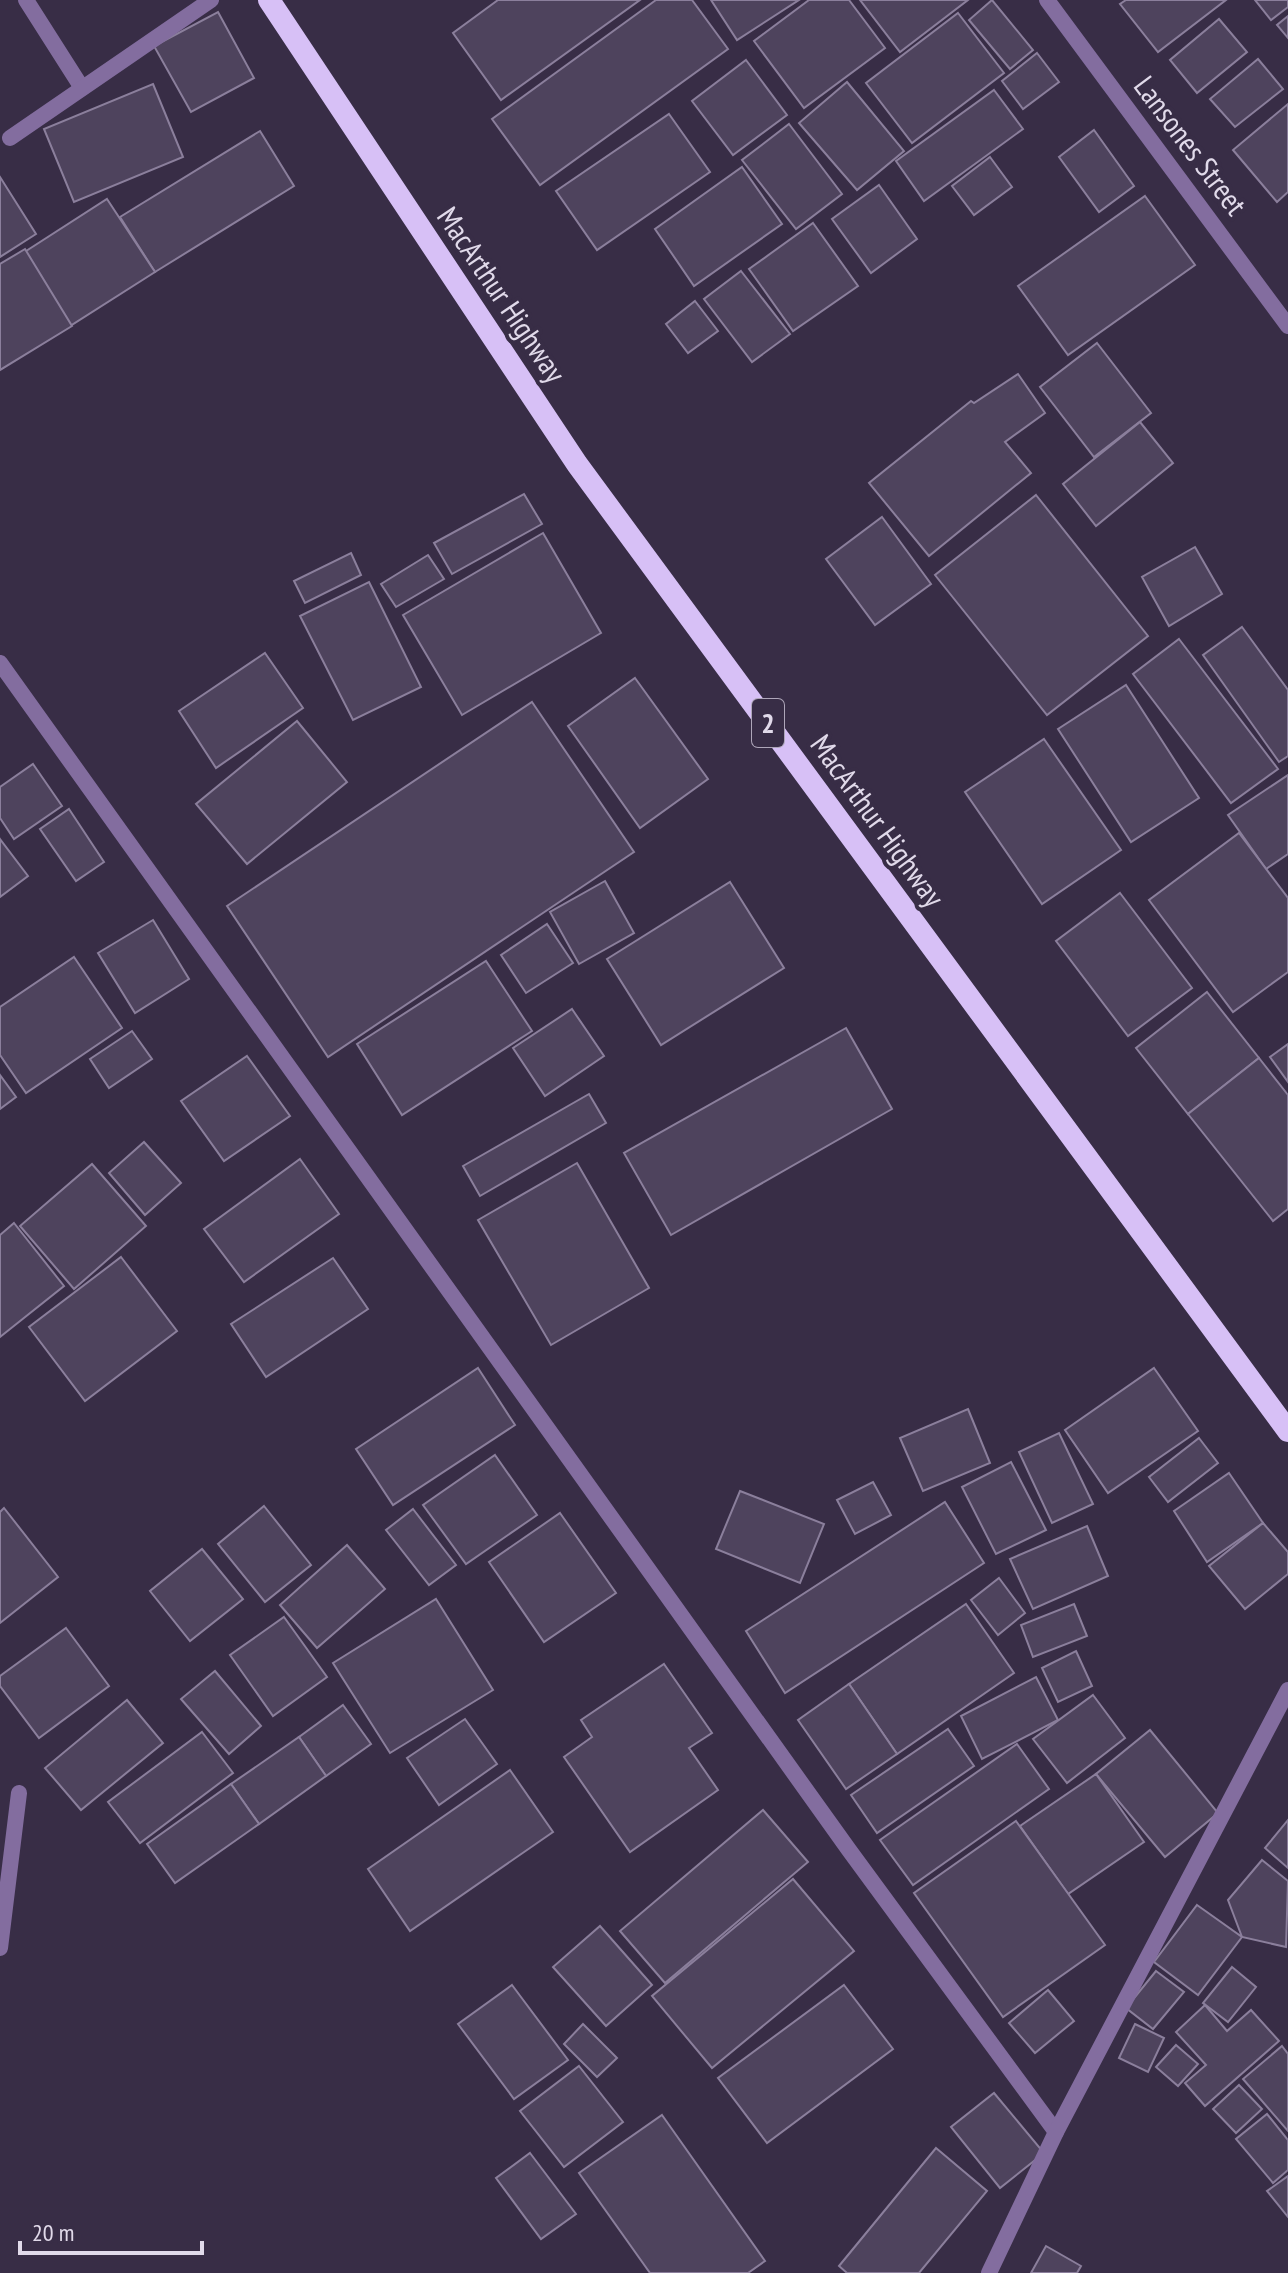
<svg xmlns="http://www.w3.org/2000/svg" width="1288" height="2273" viewBox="0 0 1288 2273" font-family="'PT Sans Narrow',sans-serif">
	<rect width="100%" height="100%" fill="#382d46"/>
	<g fill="#4e435d" stroke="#8b7f9c" stroke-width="2">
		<path d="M498,0H640L501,100L453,33Z"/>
		<path d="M656,0H692L728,49L540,185L492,119Z"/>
		<path d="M711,0H799L737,40Z"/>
		<path d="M809,0H849L885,48L804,108L754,41Z"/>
		<path d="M860,0H968L900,52Z"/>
		<path d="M992,0L1033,50L1010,69L969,20Z"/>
		<path d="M1126,0H1226L1158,52L1120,4Z"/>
		<path d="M1255,0H1288V7L1271,20Z"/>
		<path d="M218,12L254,78L191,112L154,46Z"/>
		<path d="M958,13L1004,73L912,143L866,83Z"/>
		<path d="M1288,16V38L1277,25Z"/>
		<path d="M1219,19L1247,52L1197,93L1170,60Z"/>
		<path d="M1037,53L1059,82L1023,109L1002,81Z"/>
		<path d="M1258,59L1283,89L1235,127L1210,99Z"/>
		<path d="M746,60L787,115L733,155L692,101Z"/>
		<path d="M847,82L904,151L857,190L799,123Z"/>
		<path d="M153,84L183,157L74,202L44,129Z"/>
		<path d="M994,90L1023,129L924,201L896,161Z"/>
		<path d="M1288,104V192L1277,202L1233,150Z"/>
		<path d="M669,114L710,172L597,250L556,191Z"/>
		<path d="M789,124L842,194L796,229L742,160Z"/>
		<path d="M1094,130L1134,186L1099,212L1059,157Z"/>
		<path d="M260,131L294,186L155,272L120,217Z"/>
		<path d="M990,157L1012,187L974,215L952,186Z"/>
		<path d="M742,167L782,224L694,286L655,229Z"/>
		<path d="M0,177L36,234L0,257Z"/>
		<path d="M879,185L917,239L871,273L832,219Z"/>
		<path d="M1145,196L1195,265L1068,355L1018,286Z"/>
		<path d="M107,199L155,272L70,326L23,253Z"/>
		<path d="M813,223L858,286L793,331L749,269Z"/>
		<path d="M25,249L72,326L0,370V264Z"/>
		<path d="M741,271L790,334L752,362L704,299Z"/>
		<path d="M695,301L718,331L688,353L666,324Z"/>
		<path d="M1097,343L1151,413L1094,457L1040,387Z"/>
		<path d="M1018,374L1045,413L1005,442L1031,473L929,556L869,483L971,401L974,403Z"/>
		<path d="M1140,422L1173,463L1096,526L1063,484Z"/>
		<path d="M524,494L542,524L452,574L434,543Z"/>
		<path d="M1036,495L1148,636L1047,715L935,575Z"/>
		<path d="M882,517L931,584L875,625L826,559Z"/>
		<path d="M543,533L601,633L462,715L403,615Z"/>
		<path d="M1195,547L1222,594L1169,626L1142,577Z"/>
		<path d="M351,553L361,575L305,603L294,581Z"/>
		<path d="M428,555L444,579L396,607L381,584Z"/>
		<path d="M369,582L421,687L353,720L300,616Z"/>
		<path d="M1242,627L1288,690V756L1279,762L1203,655Z"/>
		<path d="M1179,639L1278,769L1231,803L1133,674Z"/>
		<path d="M265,653L303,708L216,768L179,711Z"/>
		<path d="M635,678L708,779L640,828L568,726Z"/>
		<path d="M1126,685L1199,798L1131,842L1058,729Z"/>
		<path d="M532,702L634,852L328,1057L227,906Z"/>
		<path d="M297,721L347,782L247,864L196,804Z"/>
		<path d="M1044,739L1121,850L1042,904L965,792Z"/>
		<path d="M33,764L62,806L14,839L0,818V787Z"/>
		<path d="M1288,775V854L1266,869L1228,815Z"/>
		<path d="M69,809L104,862L76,881L40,829Z"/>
		<path d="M1239,833L1288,898V972L1233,1012L1149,900Z"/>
		<path d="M0,839L28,876L0,897Z"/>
		<path d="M605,881L634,933L579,964L550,912Z"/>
		<path d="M730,882L784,968L661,1045L607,959Z"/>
		<path d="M1120,893L1192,988L1128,1036L1056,941Z"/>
		<path d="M153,920L189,979L135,1013L98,953Z"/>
		<path d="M547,924L573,963L526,993L501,955Z"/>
		<path d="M74,957L122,1028L26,1093L0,1055V1007Z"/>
		<path d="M486,961L532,1031L402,1115L357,1044Z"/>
		<path d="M1207,992L1259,1058L1188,1114L1136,1048Z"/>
		<path d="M572,1009L604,1056L545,1096L513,1048Z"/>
		<path d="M846,1028L892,1109L671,1235L624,1153Z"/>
		<path d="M132,1031L152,1059L109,1088L90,1059Z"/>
		<path d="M1288,1044V1082L1270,1057Z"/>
		<path d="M247,1056L290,1116L224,1161L181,1101Z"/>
		<path d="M1259,1058L1288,1095V1209L1273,1221L1188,1114Z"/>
		<path d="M0,1075L16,1097L0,1109Z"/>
		<path d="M589,1094L606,1123L480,1196L463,1166Z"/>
		<path d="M144,1142L181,1183L145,1215L109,1173Z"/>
		<path d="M300,1159L339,1214L244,1282L204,1229Z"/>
		<path d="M577,1163L649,1288L551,1345L478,1220Z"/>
		<path d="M92,1164L146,1226L74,1289L20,1226Z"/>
		<path d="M14,1223L64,1286L0,1337V1235Z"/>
		<path d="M121,1257L177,1331L85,1401L29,1327Z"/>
		<path d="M333,1258L368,1309L266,1377L231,1324Z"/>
		<path d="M478,1368L515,1425L393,1505L356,1449Z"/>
		<path d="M1154,1368L1198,1431L1108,1493L1065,1430Z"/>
		<path d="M968,1409L990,1463L923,1491L900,1438Z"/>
		<path d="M1059,1433L1093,1504L1052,1523L1019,1452Z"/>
		<path d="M1199,1438L1218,1463L1168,1502L1149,1477Z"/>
		<path d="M495,1455L537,1515L466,1564L423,1505Z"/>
		<path d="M1011,1462L1046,1530L996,1554L962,1487Z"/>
		<path d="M1229,1473L1263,1523L1207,1562L1174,1511Z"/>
		<path d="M873,1482L891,1515L855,1534L837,1500Z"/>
		<path d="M740,1491L824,1524L800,1583L716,1549Z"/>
		<path d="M945,1502L984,1563L785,1693L746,1631Z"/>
		<path d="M264,1506L311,1565L265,1602L218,1544Z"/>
		<path d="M4,1508L58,1577L0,1623V1512Z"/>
		<path d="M413,1509L456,1565L429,1585L386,1530Z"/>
		<path d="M560,1513L616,1593L544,1642L489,1562Z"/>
		<path d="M1263,1523L1288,1552V1574L1245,1609L1209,1566Z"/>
		<path d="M1087,1526L1108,1576L1033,1609L1010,1559Z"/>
		<path d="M347,1545L385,1589L317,1648L280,1605Z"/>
		<path d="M202,1549L243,1599L190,1641L150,1591Z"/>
		<path d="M999,1578L1025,1613L998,1635L971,1600Z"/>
		<path d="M436,1599L493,1690L390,1753L333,1663Z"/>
		<path d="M966,1604L1014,1673L897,1754L849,1684Z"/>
		<path d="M1074,1604L1087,1636L1033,1657L1021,1625Z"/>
		<path d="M284,1617L327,1677L273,1716L230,1655Z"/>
		<path d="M66,1628L109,1686L39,1738L0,1686V1676Z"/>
		<path d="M1076,1651L1092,1686L1058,1702L1042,1668Z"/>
		<path d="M664,1664L712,1733L689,1748L718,1790L630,1852L564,1757L592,1737L581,1720Z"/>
		<path d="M215,1671L261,1726L229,1754L181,1699Z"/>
		<path d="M1036,1677L1058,1720L982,1759L961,1716Z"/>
		<path d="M849,1684L897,1754L846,1789L798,1720Z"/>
		<path d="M1093,1695L1125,1738L1067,1783L1033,1739Z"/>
		<path d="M127,1700L163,1743L81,1810L45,1768Z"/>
		<path d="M343,1705L371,1744L326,1776L299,1737Z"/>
		<path d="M465,1719L497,1764L439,1805L407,1758Z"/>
		<path d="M948,1729L974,1766L877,1833L851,1795Z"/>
		<path d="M1150,1730L1218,1813L1165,1857L1096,1774Z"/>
		<path d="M202,1732L233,1773L140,1843L108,1802Z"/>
		<path d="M299,1737L326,1776L259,1824L231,1784Z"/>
		<path d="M1017,1744L1049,1789L913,1885L880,1840Z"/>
		<path d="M510,1770L553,1832L410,1931L368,1869Z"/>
		<path d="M1096,1774L1144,1842L1068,1894L1020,1826Z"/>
		<path d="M231,1784L259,1824L175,1883L147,1844Z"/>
		<path d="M763,1810L808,1862L665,1983L620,1931Z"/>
		<path d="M1288,1820V1868L1265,1848Z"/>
		<path d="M1016,1821L1105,1945L1003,2017L914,1893Z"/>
		<path d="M1262,1860L1288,1881L1286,1947L1242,1937L1228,1900Z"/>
		<path d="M793,1879L854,1951L712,2068L652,1996Z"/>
		<path d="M1197,1905L1242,1937L1198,1995L1154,1962Z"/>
		<path d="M600,1926L652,1985L606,2026L553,1967Z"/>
		<path d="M1232,1967L1256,1987L1228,2022L1203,2003Z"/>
		<path d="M1156,1971L1184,1992L1153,2029L1126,2008Z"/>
		<path d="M512,1985L568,2060L514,2099L458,2024Z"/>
		<path d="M844,1985L893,2049L767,2143L718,2078Z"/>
		<path d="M1048,1990L1074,2021L1035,2053L1009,2023Z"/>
		<path d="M1205,2005L1227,2031L1251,2010L1279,2041L1205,2106L1185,2083L1206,2065L1176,2032Z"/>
		<path d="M583,2024L617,2058L597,2077L564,2044Z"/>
		<path d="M1135,2024L1164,2038L1148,2072L1119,2058Z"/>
		<path d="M1176,2045L1198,2064L1178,2086L1156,2067Z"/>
		<path d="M1282,2046L1288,2054V2131L1243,2079Z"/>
		<path d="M579,2066L623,2122L564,2167L520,2111Z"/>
		<path d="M1239,2085L1262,2109L1236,2133L1213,2109Z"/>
		<path d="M994,2093L1044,2153L1000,2188L951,2127Z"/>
		<path d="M1267,2114L1288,2140V2170L1273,2183L1236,2139Z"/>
		<path d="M662,2115L765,2261L748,2273H650L579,2173Z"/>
		<path d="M936,2148L987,2191L919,2273H847L839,2266Z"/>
		<path d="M530,2153L576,2214L541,2239L496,2178Z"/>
		<path d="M1288,2176V2217L1267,2191Z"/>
		<path d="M1046,2246L1081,2266L1077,2273H1031Z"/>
	</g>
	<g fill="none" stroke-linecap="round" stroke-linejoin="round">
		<path stroke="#836d9f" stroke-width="16" d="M0,1948L19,1793"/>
		<g stroke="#836d9f" stroke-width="16">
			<path d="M26,0L82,88"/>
			<path d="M1047,0L1288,326"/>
			<path d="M10,138L211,0"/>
			<path d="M0,663L849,1850L1056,2132"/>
		</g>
		<path stroke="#836d9f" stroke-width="16" d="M989,2273L1056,2132L1288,1690"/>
		<path stroke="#d7c0f6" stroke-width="22" d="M269,0L577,464L1288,1431"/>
	</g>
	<g text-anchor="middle" stroke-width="8" stroke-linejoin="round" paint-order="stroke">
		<rect fill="#382d46" stroke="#aea6b9" stroke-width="2" x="752" y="699" width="32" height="48" rx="6"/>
		<g font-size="28" font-weight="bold" fill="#e1daea">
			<text x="768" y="733">2</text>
		</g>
		<g font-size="30" fill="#e1daea" stroke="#382d46">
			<text transform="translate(1190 146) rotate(53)" y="10">Lansones Street</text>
			<text transform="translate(501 295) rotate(56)" y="10">MacArthur Highway</text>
			<text transform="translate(877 821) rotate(54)" y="10">MacArthur Highway</text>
		</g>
	</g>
	<path d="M20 2241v12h182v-12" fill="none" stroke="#e1daea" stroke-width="4"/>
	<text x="32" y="2241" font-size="24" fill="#e1daea" stroke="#382d46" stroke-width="6" paint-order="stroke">20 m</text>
</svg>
